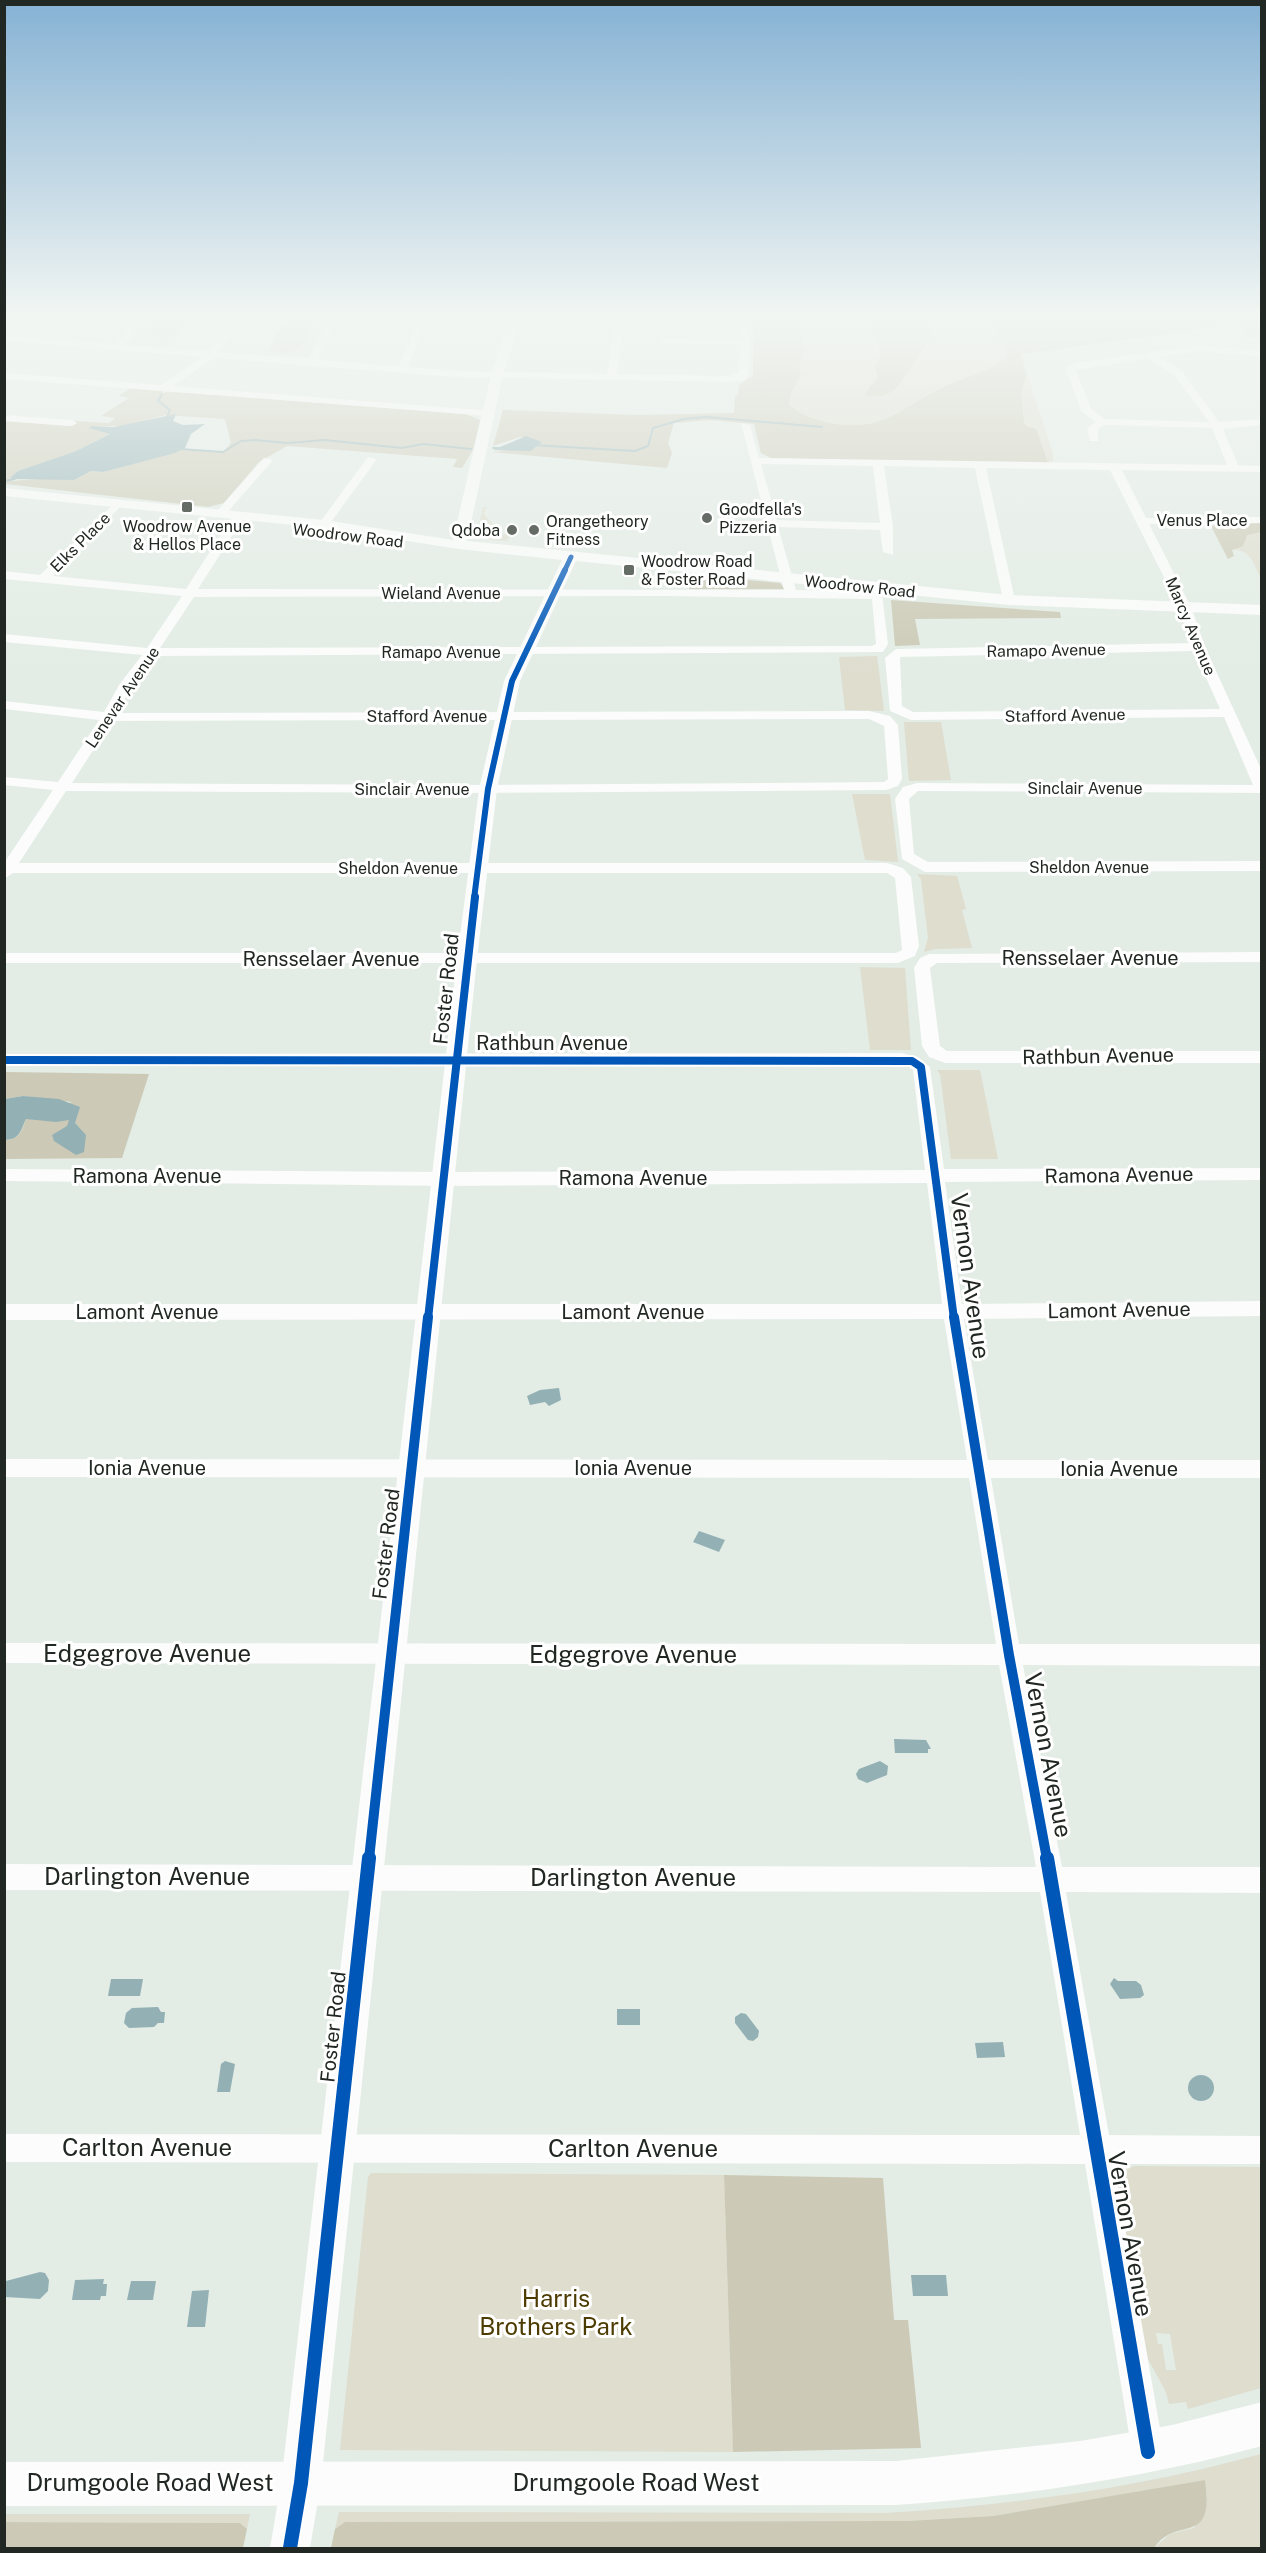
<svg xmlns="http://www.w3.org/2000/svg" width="1266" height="2553" viewBox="0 0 1266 2553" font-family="'Public Sans',sans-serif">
	<rect width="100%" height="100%" fill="#e3ece5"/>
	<g fill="#deddce" fill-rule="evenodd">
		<path d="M147,317H229L222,324L185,323C164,355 162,349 125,346Z"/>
		<path d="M236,317H329L306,357L266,354L286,319Z"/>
		<path d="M753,317H1261L1262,337H1247L1238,324L1021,354L1053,454V461L1048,463L781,458L761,453L754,424Z"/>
		<path d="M483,507L493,508H486L484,514L494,525L490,528L491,532L500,535L512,533L507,541L476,538Z"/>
		<path d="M1261,523V579C1250,556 1251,549 1223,549L1211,526Z"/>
		<path d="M877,656L884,711L845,710L839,657Z"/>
		<path d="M941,722L951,780L909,781L904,722Z"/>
		<path d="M852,794H890L898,862L865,860Z"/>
		<path d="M917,874L957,876L966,909L962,910L972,948L935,949L924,952L928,938L921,879Z"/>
		<path d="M860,967L905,968L911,1050H870Z"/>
		<path d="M937,1070H980L998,1159H951L940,1074Z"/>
		<path d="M1134,2166L1261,2167V2388L1188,2409L1186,2402L1169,2404L1166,2392L1142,2348L1117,2193L1123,2172ZM1156,2333L1170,2334L1176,2370H1166L1162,2344H1158Z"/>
		<path d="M371,2173L724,2175L733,2452L340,2450L368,2177Z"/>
		<path d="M1261,2454V2548H1154L1170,2534L1194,2528L1207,2496L1205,2480L993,2516L907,2521L345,2522L335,2529L339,2512L886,2513C1014,2505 1138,2488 1261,2454Z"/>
		<path d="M5,2514H250L247,2529L240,2523L5,2522Z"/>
	</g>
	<g fill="#cccab6" fill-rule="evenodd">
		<path d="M228,317L222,324L185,323C178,333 164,341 152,333L155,326L148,318Z"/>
		<path d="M249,317H319L303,318L315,324L309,330L310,339C295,349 291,358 269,350L286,319Z"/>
		<path d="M753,317H798L805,351L799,365L801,376L791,393L789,405C811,423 850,430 877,422C899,415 917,400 938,390C960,378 989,373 1008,356L988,317H1251L1261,326V337H1247L1238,324L1021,354L1027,376L1021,391L1024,422L1026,426L1036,429L1048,463L1041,465L771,458L761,453L754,424L710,420L674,423L668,443L672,453L667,468L492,452L519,449L531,451L542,442L520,437L493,446L503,410L637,415L734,413L735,396L738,395L739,385L753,376Z"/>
		<path d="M863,317H930C932,321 934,329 932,334C930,340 900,385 895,389C886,397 876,397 865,396C869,383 882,383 875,367L881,354L874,332Z"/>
		<path d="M132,387L163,391L161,394L169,391L185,392L465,414L480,420L473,450L462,468L453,467L457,459L287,446L259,462L224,503L208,507L5,484L4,421L68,426L74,421L109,423L115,418L101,416L129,398L119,396ZM165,415L225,419L231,443L223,452L180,450L103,472L91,471L74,480L47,478L12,481L18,471L76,451L110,434L91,426H124Z"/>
		<path d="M1261,523V532L1247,535L1243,546L1232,550L1234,556L1228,559L1211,526Z"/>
		<path d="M692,575L780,583L785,589H689V579Z"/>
		<path d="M891,600L1060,612L1061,618L915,619L920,645L895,646Z"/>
		<path d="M5,1072L149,1074L122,1158L5,1159V1140C20,1139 21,1132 26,1119L72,1102L23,1096L5,1099Z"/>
		<path d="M724,2175L883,2178L894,2320H908L921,2448L733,2452Z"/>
		<path d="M1205,2480C1215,2549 1177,2514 1154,2548H331L335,2529L345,2522L907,2521L993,2516Z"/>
		<path d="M5,2522L240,2523L247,2529L243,2548H5Z"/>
	</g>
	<g fill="#93b0b5">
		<path d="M176,414L173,421L183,425L205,424L191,434L185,448L175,453L103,472L91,471L74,480L12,479L11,477L18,471L76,451L110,434L89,428L91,426L114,427Z"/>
		<path d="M526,436L542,442L531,451L493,450Z"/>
		<path d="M23,1096L59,1099L80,1107L75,1123L86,1135L84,1152L76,1155L54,1141L52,1135L67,1126L69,1120L56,1122L26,1119C20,1132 20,1139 5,1140V1099Z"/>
		<path d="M559,1388L561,1400L549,1406L545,1402L530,1405L527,1396L540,1390Z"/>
		<path d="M699,1531L725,1540L719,1552L693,1542Z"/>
		<path d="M894,1739L926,1740L931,1749H928V1753H895Z"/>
		<path d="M880,1761L888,1766L887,1775L867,1783L858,1779L856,1774L859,1769Z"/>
		<path d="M1114,1978L1118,1981H1136L1141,1985L1144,1995L1140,1998L1120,1999L1110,1984Z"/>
		<path d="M111,1979H143L140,1996H108Z"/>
		<path d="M158,2007L161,2012H165L164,2023H158L154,2027L129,2028L124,2023L126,2013L132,2008Z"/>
		<rect x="617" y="2009" width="23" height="16"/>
		<path d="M741,2013L746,2014L759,2031L758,2037L753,2041L748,2040L735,2023V2017Z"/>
		<path d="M1003,2042L1005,2057L977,2058L975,2043Z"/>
		<path d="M225,2061L235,2064L230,2092H217L221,2064Z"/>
		<circle cx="1201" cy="2088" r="13"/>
		<path d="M40,2272L45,2273L49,2280L48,2291L40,2299L5,2297L6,2281Z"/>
		<path d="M911,2275H946L948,2296H913Z"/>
		<path d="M104,2279L103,2284H107L106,2296H101L100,2300H72L75,2280Z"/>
		<path d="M131,2281H156L153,2300H127Z"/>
		<path d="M209,2290L205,2327H187L192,2291Z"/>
	</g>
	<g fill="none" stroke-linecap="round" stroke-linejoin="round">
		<g stroke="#93b0b5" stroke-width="2">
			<path d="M162,394L158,401L170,410L166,419"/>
			<path d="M532,445L635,451L648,446L653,428L684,419L706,417L822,427"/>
			<path d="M493,448H503"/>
			<path d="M180,449L223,452L241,441L255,440L287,443L325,440L402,448L423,444L471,449"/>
			<path d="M4,481L15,479"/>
		</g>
		<g fill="#fbfcfb" fill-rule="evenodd">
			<path d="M136,317H145L125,345L209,351L234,317H242L218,352L309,359L330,317H338L318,360L399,366L419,317H428L408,367L456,371L607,374L616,317H625L617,374L730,376L739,373L740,345L664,344L659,341L664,338L740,339V317H749V373L745,380L730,382L456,377L214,358L173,386L494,411L495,413L490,416L4,379V373L161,385L202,357L4,341V335L116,344Z"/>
			<path d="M1199,345L1262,351V357L1199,351L1159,357L1182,371L1219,422L1262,419V425L1223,429L1238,465L1262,466V472L1122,470L1146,518L1262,517V523L1149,524L1192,609L1205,647L1262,771V793L918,791L909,799L914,854L928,862L1262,861V871L925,872L902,859L895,799L903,787L917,783L1253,785L1224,717L911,720L890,711L885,658L896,649L1191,643L1180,609L1110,470L986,468L1015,600L1009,604L1003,600L975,468L884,466L893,527V555L883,552L880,530L778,527L796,590L871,591L873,585H881L888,644L883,652L154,656L132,686L117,713L869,711L890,716L898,725L902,779L898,786L886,790L488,793L66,791L19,863H887L903,868L911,877L919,946L915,956L898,963H4V953H896L902,950L895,878L887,873H13L4,879V863L53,790L4,785V777L58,782L99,720L4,709V701L104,712L119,685L142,655L4,642V634L147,648L182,596L4,579V571L40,575L117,501L123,504L121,506L53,576L186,589L232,517L238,514L244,517L198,589L784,590L741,423L750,425L759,458L1227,465L1212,428L1105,425L1098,429V441H1090L1087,428L1096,422L1081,411L1066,369L1075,363ZM1148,358L1174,375L1209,422L1105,419L1091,409L1076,370ZM761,464L873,466L880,523L777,520ZM667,596L872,599L876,644L872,646L160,648L194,597ZM1194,651L1220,709L913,712L902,706L900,657ZM869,719L884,726L888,779L884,782L488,785L72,783L112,721Z"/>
			<path d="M4,415L72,420L77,423L72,426L4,421Z"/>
			<path d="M368,457L377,459L328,526H320V522Z"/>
			<path d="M264,458L273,460L224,516H216V512Z"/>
			<path d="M1262,952V962L937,963L930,968L940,1046L947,1051H1262V1063H945L929,1057L922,1046L914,968L920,958L929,954Z"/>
			<path d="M902,1053L918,1057L930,1067L944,1169L1262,1168V1180L945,1182L962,1304L1262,1301V1316L964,1319L988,1460H1262V1478H991L1019,1644H1262V1666L1023,1665L1062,1867H1262V1893L1066,1892L1109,2135L1262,2136V2164H1114L1164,2452L1159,2463L1148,2468L1137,2463L1132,2452L1085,2164L4,2162V2134L1080,2135L1040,1892L4,1890V1864L1036,1867L999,1665L4,1663V1643L996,1644L969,1478L4,1477V1459L967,1460L944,1319L4,1320V1304H942L927,1183L444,1186L4,1181V1169L444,1172L925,1170L913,1070L907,1066H4V1054Z"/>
		</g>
		<path fill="#fbfcfb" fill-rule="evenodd" d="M509,317H521L503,375L467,541L1009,595L1262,605V615L1009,605L576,561L520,681L497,789L477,959L321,2483L310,2548H270L281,2483L457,959L479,789L504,681L562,560L459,549L324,528L4,496V488L324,520L453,540L491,375Z"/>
		<path fill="#fbfcfb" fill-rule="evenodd" d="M1262,2402V2446C1141,2479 1020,2496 896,2505L4,2506V2462L896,2461L1080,2441L1172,2425Z"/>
		<defs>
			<path id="cycleway-far4" d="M564,572L571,557"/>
			<path id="cycleway-far3" d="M474,899L488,789L512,681L565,570"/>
			<g id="cycleway-far2">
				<path d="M4,1060L912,1061L921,1067L954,1319"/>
				<path d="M428,1319L475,897"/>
			</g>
			<g id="cycleway-far1">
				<path d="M954,1317L1009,1655L1047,1859"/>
				<path d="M369,1859L428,1317"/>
			</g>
			<g id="cycleway">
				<path d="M1047,1858L1148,2452"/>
				<path d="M290,2548L301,2483L369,1858"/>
			</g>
		</defs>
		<use href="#cycleway-far4" stroke="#fff" stroke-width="8"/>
		<use href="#cycleway-far3" stroke="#fff" stroke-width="9"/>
		<use href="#cycleway-far2" stroke="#fff" stroke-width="12"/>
		<use href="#cycleway-far1" stroke="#fff" stroke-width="14"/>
		<use href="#cycleway" stroke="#fff" stroke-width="17"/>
		<use href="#cycleway-far4" stroke="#0057b8" stroke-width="5"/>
		<use href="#cycleway-far3" stroke="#0057b8" stroke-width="6"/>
		<use href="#cycleway-far2" stroke="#0057b8" stroke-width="8"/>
		<use href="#cycleway-far1" stroke="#0057b8" stroke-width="10"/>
		<use href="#cycleway" stroke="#0057b8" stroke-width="14"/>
	</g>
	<linearGradient id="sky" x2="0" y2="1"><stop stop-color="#86b2d4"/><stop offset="0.47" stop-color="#f2f6f3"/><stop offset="1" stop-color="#f2f6f3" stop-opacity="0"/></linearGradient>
	<rect width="1266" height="674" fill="url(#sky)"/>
	<g fill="#656c66" stroke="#fff" stroke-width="2">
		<rect x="181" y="501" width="12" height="12" rx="3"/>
		<circle cx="707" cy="518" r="6"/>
		<circle cx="512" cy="530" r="6"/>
		<circle cx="534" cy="530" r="6"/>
		<rect x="623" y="564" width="12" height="12" rx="3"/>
	</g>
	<g text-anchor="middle" stroke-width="6" stroke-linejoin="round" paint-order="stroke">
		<g font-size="16" fill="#212722" stroke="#fff" text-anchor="start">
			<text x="719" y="515">Goodfella's<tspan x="719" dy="18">Pizzeria</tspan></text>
			<text x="546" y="527">Orangetheory<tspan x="546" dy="18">Fitness</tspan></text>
			<text x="187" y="532" text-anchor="middle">Woodrow Avenue<tspan x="187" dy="18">&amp; Hellos Place</tspan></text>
			<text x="500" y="536" text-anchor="end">Qdoba</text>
			<text x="641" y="567">Woodrow Road<tspan x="641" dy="18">&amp; Foster Road</tspan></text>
		</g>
		<g font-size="16" fill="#212722" stroke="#fff">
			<text x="1202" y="526">Venus Place</text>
			<text transform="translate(348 535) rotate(7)" y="6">Woodrow Road</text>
			<text transform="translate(80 542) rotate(-45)" y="6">Elks Place</text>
			<text transform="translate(860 586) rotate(6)" y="6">Woodrow Road</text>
			<text x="441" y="599">Wieland Avenue</text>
			<text transform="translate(1191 626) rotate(67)" y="6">Marcy Avenue</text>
			<text transform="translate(1046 650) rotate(-1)" y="6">Ramapo Avenue</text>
			<text x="441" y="658">Ramapo Avenue</text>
			<text transform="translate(122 697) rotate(-56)" y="6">Lenevar Avenue</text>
			<text transform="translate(1065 715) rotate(-1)" y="6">Stafford Avenue</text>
			<text x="427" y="722">Stafford Avenue</text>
			<text x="1085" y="794">Sinclair Avenue</text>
			<text x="412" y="795">Sinclair Avenue</text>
			<text x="1089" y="873">Sheldon Avenue</text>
			<text x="398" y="874">Sheldon Avenue</text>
		</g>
		<g font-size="20" fill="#212722" stroke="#fff">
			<text x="1090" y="965">Rensselaer Avenue</text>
			<text x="331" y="966">Rensselaer Avenue</text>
			<text transform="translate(446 989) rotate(-84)" y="7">Foster Road</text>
			<text x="552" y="1050">Rathbun Avenue</text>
			<text transform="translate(1098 1056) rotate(-1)" y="7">Rathbun Avenue</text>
			<text transform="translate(1119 1175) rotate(-1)" y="7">Ramona Avenue</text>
			<text x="147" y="1183">Ramona Avenue</text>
			<text x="633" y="1185">Ramona Avenue</text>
			<text transform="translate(1119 1310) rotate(-1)" y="7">Lamont Avenue</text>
			<text x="147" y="1319">Lamont Avenue</text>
			<text x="633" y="1319">Lamont Avenue</text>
			<text x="147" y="1475">Ionia Avenue</text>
			<text x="633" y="1475">Ionia Avenue</text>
			<text x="1119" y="1476">Ionia Avenue</text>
			<text transform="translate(386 1544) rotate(-83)" y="7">Foster Road</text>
			<text transform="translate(333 2027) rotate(-84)" y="7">Foster Road</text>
		</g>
		<g font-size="24" fill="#212722" stroke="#fff">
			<text transform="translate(970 1276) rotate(82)" y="8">Vernon Avenue</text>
			<text x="147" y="1662">Edgegrove Avenue</text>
			<text x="633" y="1663">Edgegrove Avenue</text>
			<text transform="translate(1048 1755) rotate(79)" y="8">Vernon Avenue</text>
			<text x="147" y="1885">Darlington Avenue</text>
			<text x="633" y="1886">Darlington Avenue</text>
			<text x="147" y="2156">Carlton Avenue</text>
			<text x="633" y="2157">Carlton Avenue</text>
			<text transform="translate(1130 2234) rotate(80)" y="8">Vernon Avenue</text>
			<text x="150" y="2491">Drumgoole Road West</text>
			<text x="636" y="2491">Drumgoole Road West</text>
		</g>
		<g font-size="24" fill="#4d3c01" stroke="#fff">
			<text x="556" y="2307">Harris<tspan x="556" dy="28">Brothers Park</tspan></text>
		</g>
	</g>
	<rect width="1266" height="2553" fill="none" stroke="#212722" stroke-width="12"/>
</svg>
